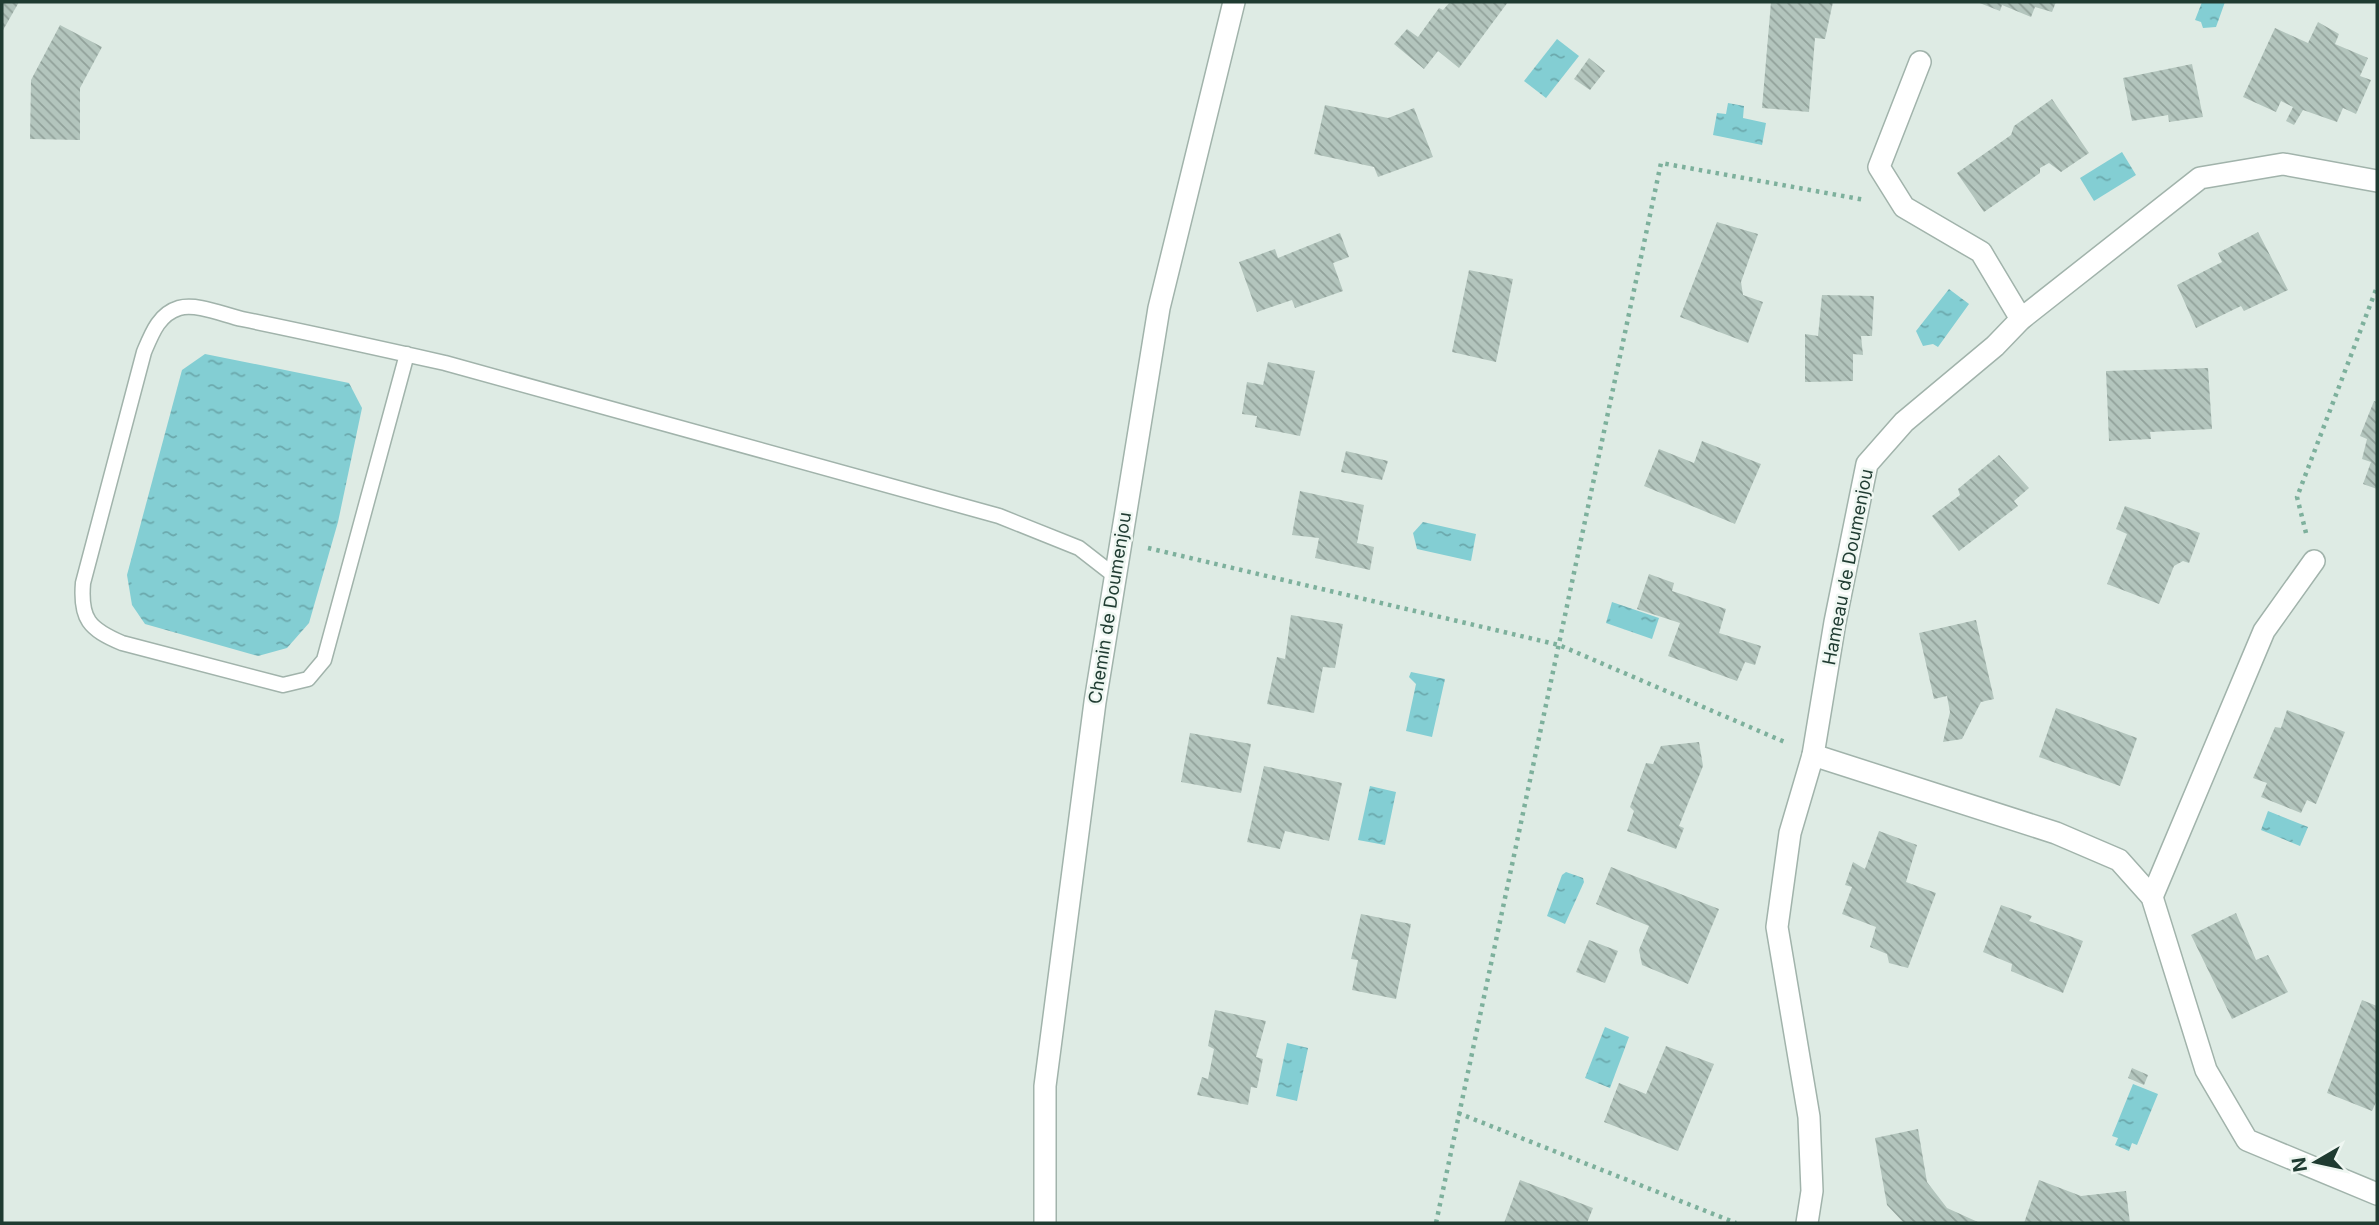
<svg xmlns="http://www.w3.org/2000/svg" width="2379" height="1225" viewBox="0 0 2379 1225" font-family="Inter,sans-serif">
	<defs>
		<pattern id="water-ripples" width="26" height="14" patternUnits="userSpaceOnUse" patternTransform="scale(1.75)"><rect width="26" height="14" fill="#83ced3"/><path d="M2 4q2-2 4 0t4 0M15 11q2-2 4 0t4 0" fill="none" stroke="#6ba8ac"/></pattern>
		<pattern id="building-back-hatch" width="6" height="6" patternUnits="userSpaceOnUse" patternTransform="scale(1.75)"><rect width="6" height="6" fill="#b3c5bd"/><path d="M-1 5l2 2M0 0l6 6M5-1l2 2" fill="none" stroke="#91a19a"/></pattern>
	</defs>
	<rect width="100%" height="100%" fill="#deebe4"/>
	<g fill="url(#water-ripples)">
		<path d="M2202,2H2225L2216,27L2203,28L2201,22L2195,20Z"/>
		<path d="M1557,39L1579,56L1546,98L1524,81Z"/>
		<path d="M1728,103L1744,106L1743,118L1766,123L1762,145L1713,135L1717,113L1726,114Z"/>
		<path d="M2122,152L2136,175L2094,201L2080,178Z"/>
		<path d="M1949,289L1969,304L1938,347L1933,344L1923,346L1916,331Z"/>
		<path d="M205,354L349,383L362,408L338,522L309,623L287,648L258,656L145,624L132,605L127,575L182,370Z"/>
		<path d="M1423,522L1476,534L1471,561L1417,549L1413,533Z"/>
		<path d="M1612,602L1659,618L1652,639L1606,623Z"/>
		<path d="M1411,672L1445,679L1432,737L1406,731L1416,684L1409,677Z"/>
		<path d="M1370,786L1396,792L1385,845L1358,840Z"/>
		<path d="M2268,811L2308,827L2300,846L2261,830Z"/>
		<path d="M1566,872L1583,878L1584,882L1565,924L1547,916L1562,875Z"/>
		<path d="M1605,1027L1629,1037L1610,1088L1585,1078Z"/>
		<path d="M1287,1043L1308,1048L1297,1101L1276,1096Z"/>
		<path d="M2133,1084L2158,1094L2137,1145L2132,1143L2129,1151L2115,1145L2118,1138L2112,1136Z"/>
	</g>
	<g fill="url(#building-back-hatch)">
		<path d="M2,2H19L2,32Z"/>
		<path d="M1450,2H1508L1459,68L1438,51L1424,69L1394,44L1407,29L1418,37L1439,8L1443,10Z"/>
		<path d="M1771,2H1833L1825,39L1815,38L1809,112L1762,108Z"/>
		<path d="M1977,2H2056L2052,12L2035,7L2031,17L2002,5L2000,11Z"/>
		<path d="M2318,22L2339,34L2335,44L2368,58L2360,76L2371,80L2356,114L2343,108L2337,122L2303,110L2294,125L2286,121L2293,107L2281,101L2276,112L2243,97L2275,28L2308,43Z"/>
		<path d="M60,25L102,47L80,88V140L30,139L31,80Z"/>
		<path d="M1589,58L1605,71L1590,90L1574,79Z"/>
		<path d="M2192,64L2203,117L2169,122L2168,115L2132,121L2123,78Z"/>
		<path d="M2052,99L2089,153L2061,172L2049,163L2040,168V173L1984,212L1957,173L2011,135L2014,126Z"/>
		<path d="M1325,105L1388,118L1414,108L1433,157L1378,177L1374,167L1314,154Z"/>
		<path d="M1717,222L1758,234L1741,282L1743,295L1763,302L1748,343L1680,317Z"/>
		<path d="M2258,232L2288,290L2244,311L2241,306L2196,328L2177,285L2222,262L2218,253Z"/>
		<path d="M1340,233L1349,257L1333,263L1343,291L1295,308L1292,300L1257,312L1239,262L1275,249L1278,258Z"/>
		<path d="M1469,270L1513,279L1496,362L1452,352Z"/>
		<path d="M1822,295L1874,296L1872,336H1861L1863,355L1853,354V381L1805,382V334L1818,336Z"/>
		<path d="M1268,362L1315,371L1300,436L1255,427L1257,416L1242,414L1247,382L1263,385Z"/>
		<path d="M2208,368L2212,429L2150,432L2151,439L2109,441L2106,371Z"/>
		<path d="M2374,401L2377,402V489L2363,484L2371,462L2362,459L2367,439L2360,436Z"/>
		<path d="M1702,441L1761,464L1735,524L1644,486L1659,449L1694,463Z"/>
		<path d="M1346,451L1388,461L1382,480L1341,472Z"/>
		<path d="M1999,455L2029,488L2014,501L2018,506L1959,551L1932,516L1960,495L1958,489Z"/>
		<path d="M1300,491L1364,505L1357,543L1374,547L1370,570L1315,558L1319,538L1292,535Z"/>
		<path d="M2125,506L2200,533L2189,563L2183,561L2174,566L2159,604L2107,584L2127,534L2116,529Z"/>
		<path d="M1649,574L1674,583L1672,591L1726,609L1719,633L1761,646L1755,665L1745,662L1737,681L1668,656L1680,623L1637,609Z"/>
		<path d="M1291,615L1343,624L1335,668L1323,667L1314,713L1267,704L1277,657L1285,659Z"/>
		<path d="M1976,620L1994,699L1981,702L1962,739L1943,742L1950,712L1947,696L1934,699L1919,633Z"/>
		<path d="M2056,708L2137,738L2120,786L2039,757Z"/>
		<path d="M2287,710L2345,732L2316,804L2307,800L2301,813L2261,797L2267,783L2253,778L2275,727L2281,728Z"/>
		<path d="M1190,733L1251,744L1241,793L1181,782Z"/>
		<path d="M1699,742L1703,766L1679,826L1684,828L1676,849L1627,831L1634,811L1630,807L1646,763L1653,764L1661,746Z"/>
		<path d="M1264,766L1342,783L1329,841L1285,831L1280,849L1247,842Z"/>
		<path d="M1879,831L1917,845L1906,882L1936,893L1908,968L1889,963L1887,954L1870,947L1876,927L1842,914L1852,887L1845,885L1853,862L1865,869Z"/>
		<path d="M1611,867L1719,909L1688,984L1642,965L1639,950L1649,926L1596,904Z"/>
		<path d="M2001,905L2032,916L2029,921L2083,941L2063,993L2011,971L2012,964L1983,952Z"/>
		<path d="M2236,913L2256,960L2268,955L2288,992L2232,1019L2191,935Z"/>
		<path d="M1361,914L1411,924L1396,999L1352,990L1358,960L1351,959Z"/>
		<path d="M1589,940L1618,951L1605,983L1576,972Z"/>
		<path d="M2362,1000L2377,1006V1100L2372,1111L2327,1093Z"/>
		<path d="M1215,1010L1266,1021L1256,1057L1263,1059L1257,1088L1251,1087L1248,1105L1197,1095L1202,1077L1208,1079L1214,1049L1208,1046Z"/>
		<path d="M1666,1046L1714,1064L1678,1151L1604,1122L1619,1083L1646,1094Z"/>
		<path d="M2132,1068L2148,1075L2144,1085L2128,1078Z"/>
		<path d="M1918,1129L1927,1182L1947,1208L1980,1223H1904L1887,1205L1875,1138Z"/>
		<path d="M1520,1180L1593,1208L1587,1223H1504Z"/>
		<path d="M2039,1180L2081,1196L2126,1191L2130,1223H2024Z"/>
	</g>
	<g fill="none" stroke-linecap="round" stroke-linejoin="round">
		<defs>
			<path id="lane" d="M407,354L324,660L308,679L283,685L122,643C89,629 80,619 83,583L144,352C152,333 159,314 179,308C197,303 224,315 242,319C310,333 378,348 445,363L999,516L1079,548L1115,576"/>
			<g id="street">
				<path d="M1920,62L1879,167L1904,207L1981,252L2021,319"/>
				<path d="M1813,755L2056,833L2119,860L2152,897L2206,1070L2247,1140L2377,1194"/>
				<path d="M2152,897L2264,631L2314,561"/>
				<path d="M1045,1223V1086L1095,702L1159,308L1234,2"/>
				<path d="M1807,1223L1812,1191L1809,1117L1777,927L1790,833L1813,755L1835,622L1867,464L1904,422L1995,346L2021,319L2200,178L2283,164L2377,181"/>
			</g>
		</defs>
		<use href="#lane" stroke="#a1b3ab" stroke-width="17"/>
		<use href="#street" stroke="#a1b3ab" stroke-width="24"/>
		<g stroke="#7db09c" stroke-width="4.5" stroke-dasharray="3.5 5" stroke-linecap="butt">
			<path d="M2306,533L2297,497L2377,287"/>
			<path d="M1148,548L1559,645L1787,743"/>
			<path d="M1458,1113L1736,1223"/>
			<path d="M1436,1223L1661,163L1865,200"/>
		</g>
		<use href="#lane" stroke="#fff" stroke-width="14"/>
		<use href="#street" stroke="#fff" stroke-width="21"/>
	</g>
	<g text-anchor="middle" stroke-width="5" stroke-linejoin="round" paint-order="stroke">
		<g font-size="18" fill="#1f3b31" stroke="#eff7f2">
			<text transform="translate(1848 567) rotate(-79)" y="6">Hameau de Doumenjou</text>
			<text transform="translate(1110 608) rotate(-81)" y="6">Chemin de Doumenjou</text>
		</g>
	</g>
	<rect width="2379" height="1225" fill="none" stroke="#1f3b31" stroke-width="7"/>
	<g transform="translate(2316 1162) rotate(261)" stroke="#eff7f2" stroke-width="5" paint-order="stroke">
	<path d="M0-5L12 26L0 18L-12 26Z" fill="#1f3b31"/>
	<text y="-10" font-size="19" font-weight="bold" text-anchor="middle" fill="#1f3b31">N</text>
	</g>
</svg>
